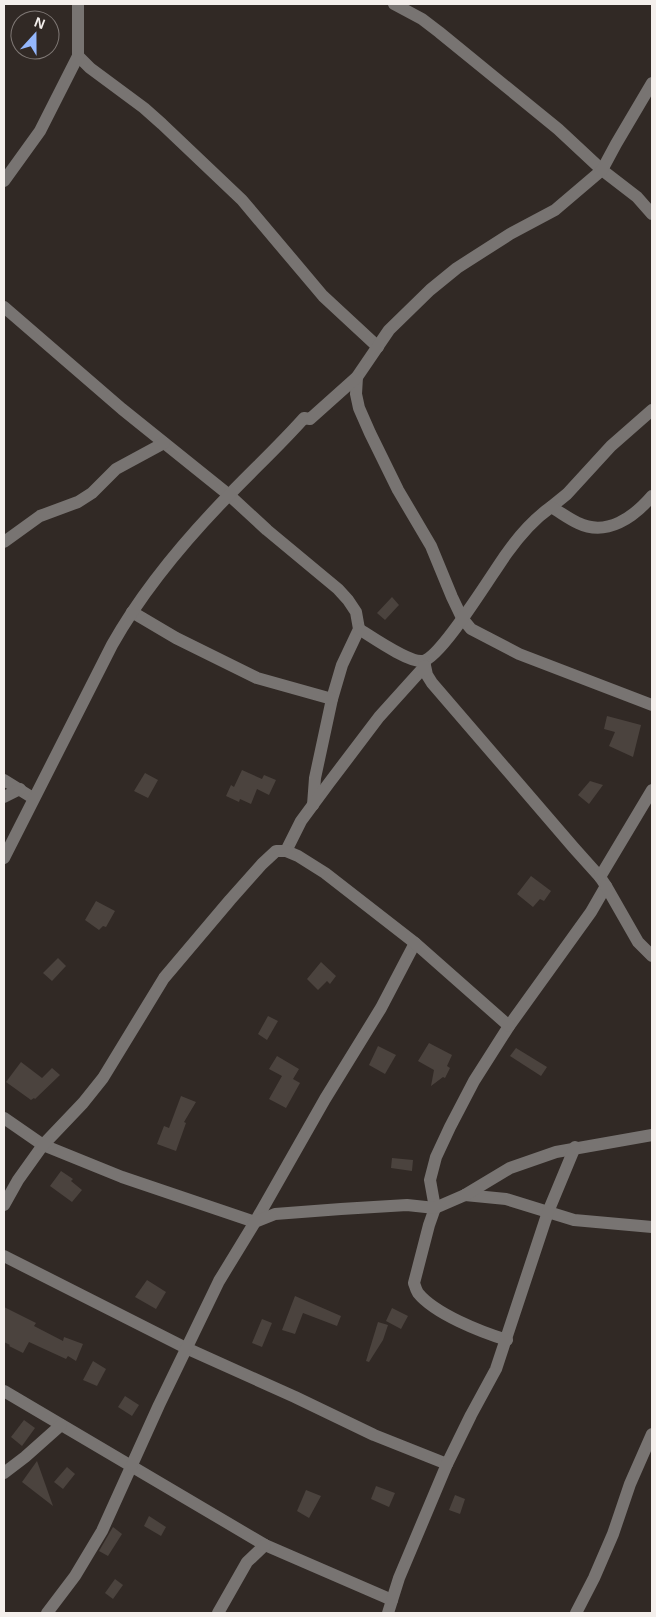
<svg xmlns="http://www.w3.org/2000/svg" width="656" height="1617" viewBox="0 0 656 1617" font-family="Helvetica,sans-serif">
	<rect width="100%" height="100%" fill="#312925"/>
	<g fill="#4b433e">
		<path d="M392,597L399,605L385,620L377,613Z"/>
		<path d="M607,716L641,725L633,757L609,746L615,732L604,729Z"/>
		<path d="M242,770L262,779L264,775L276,780L269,795L257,789L251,804L240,799L239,802L226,796L231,785L234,787Z"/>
		<path d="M145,773L158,780L148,798L134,791Z"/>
		<path d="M590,781L603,785L589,804L578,795Z"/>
		<path d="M531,876L551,891L544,901L540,899L533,907L517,894Z"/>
		<path d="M96,901L115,911L106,927L103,926L99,930L85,920Z"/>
		<path d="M58,958L66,966L52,981L43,973Z"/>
		<path d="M321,962L336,976L330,984L327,981L318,990L307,979Z"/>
		<path d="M268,1016L278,1021L267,1040L258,1034Z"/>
		<path d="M429,1043L452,1055L447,1066L450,1068L445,1078L443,1077L431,1086L434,1070L418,1061Z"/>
		<path d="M378,1046L396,1055L385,1074L369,1065Z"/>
		<path d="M516,1048L547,1067L541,1076L510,1056Z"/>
		<path d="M277,1056L299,1069L293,1079L300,1083L286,1108L269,1099L282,1076L269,1069Z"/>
		<path d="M21,1062L42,1078L52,1068L60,1075L35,1099L34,1098L31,1100L6,1082Z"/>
		<path d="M181,1096L196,1102L184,1122L186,1123L176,1151L157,1144L164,1126L169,1128Z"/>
		<path d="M392,1158L413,1160L412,1171L391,1168Z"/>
		<path d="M61,1171L73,1179L71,1181L82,1190L72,1202L50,1186Z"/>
		<path d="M147,1280L166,1292L156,1309L135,1297Z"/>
		<path d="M295,1296L341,1316L337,1326L303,1313L295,1334L282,1330Z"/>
		<path d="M4,1307L36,1323L34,1326L63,1341L64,1337L83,1344L76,1361L68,1356L66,1359L29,1342L23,1353L9,1346L10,1345L4,1342Z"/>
		<path d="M392,1308L408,1316L401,1329L386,1321Z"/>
		<path d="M262,1319L272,1323L262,1347L252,1343Z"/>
		<path d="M378,1322L388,1325L383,1340L369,1362L366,1361Z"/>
		<path d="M93,1361L106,1369L97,1386L83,1380Z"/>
		<path d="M125,1396L139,1405L132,1416L118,1407Z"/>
		<path d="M24,1420L35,1428L22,1446L11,1437Z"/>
		<path d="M37,1461L53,1506L22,1482Z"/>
		<path d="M67,1467L75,1474L63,1489L54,1482Z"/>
		<path d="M376,1486L395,1493L389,1507L371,1499Z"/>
		<path d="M306,1490L321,1496L309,1518L297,1511Z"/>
		<path d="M455,1495L465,1499L460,1514L449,1510Z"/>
		<path d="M149,1516L166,1527L161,1536L144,1526Z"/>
		<path d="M113,1527L122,1534L108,1556L99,1551Z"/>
		<path d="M115,1579L123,1585L113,1599L105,1593Z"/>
	</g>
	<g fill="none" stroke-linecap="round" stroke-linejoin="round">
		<g stroke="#787472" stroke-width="12">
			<path d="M394,4L422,19L439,32L558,129L602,170L637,197L652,214"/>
			<path d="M78,56L90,68L144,108L162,124L242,200L323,296L378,347"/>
			<path d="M4,181L40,131L78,56V4"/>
			<path d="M4,307L122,409L229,495L267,530L338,589L348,600L356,612L359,629L342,665L332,699L315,778L313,805"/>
			<path d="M357,377L356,394L359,408L370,433L398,490L431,546L452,597L462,618L471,629L519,654L652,705"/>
			<path d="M551,507L567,494L611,446L652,410"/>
			<path d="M4,542L40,516L78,502L92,493L116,469L164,443"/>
			<path d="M132,612L176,638L257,678L332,699"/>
			<path d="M359,629C372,637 409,663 423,661C442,657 493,572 507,553C519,536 534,519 551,507C560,512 569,519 578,523C607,537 634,517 652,496"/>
			<path d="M424,661L427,675L432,683L574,848L600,877L606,886L591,912L509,1026L474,1081L450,1127L436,1157L430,1180L435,1208L429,1225L414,1283C415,1286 416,1290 418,1293C435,1314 481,1332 507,1340"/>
			<path d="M4,780L33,798"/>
			<path d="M4,797L20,789"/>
			<path d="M286,851L301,821L329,783L379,717L425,666"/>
			<path d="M4,858L112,645C143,590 185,540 229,495C254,469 280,445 304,418L310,419L357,377L389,330L430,290L457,268L510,234L555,210L602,170L616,144L652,83"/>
			<path d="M600,877L652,790"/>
			<path d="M606,886L638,942L652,956"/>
			<path d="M4,1118L43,1145L122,1177L255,1222L325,1099L381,1008L415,943"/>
			<path d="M465,1195L506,1199L574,1220L652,1227"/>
			<path d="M4,1205L18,1180L43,1145L83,1103L103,1078L164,978L230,900L262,864L276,851H286L298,856L325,873L415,943L509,1026"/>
			<path d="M4,1256L186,1348L295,1397L374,1435L447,1464"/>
			<path d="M4,1391L265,1545L392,1600"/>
			<path d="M4,1473L25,1457L61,1425"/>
			<path d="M47,1613L75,1576L102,1531L159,1405L219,1281L255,1222L275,1214L341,1209L407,1205L435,1208L465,1195L510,1168L556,1152L652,1135"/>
			<path d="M218,1613L247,1562L265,1545"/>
			<path d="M388,1613L399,1578L447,1464L471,1415L496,1369L548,1212L575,1147"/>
			<path d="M576,1613L594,1578L613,1534L630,1484L652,1434"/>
		</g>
	</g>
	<rect width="656" height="1617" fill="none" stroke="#f4efec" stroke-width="10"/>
	<g transform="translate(35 35) rotate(21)"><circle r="24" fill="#312925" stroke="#7f7875"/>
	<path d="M0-4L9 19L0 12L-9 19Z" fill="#94b7fd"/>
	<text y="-8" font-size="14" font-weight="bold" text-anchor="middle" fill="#f4efec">N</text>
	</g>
</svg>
